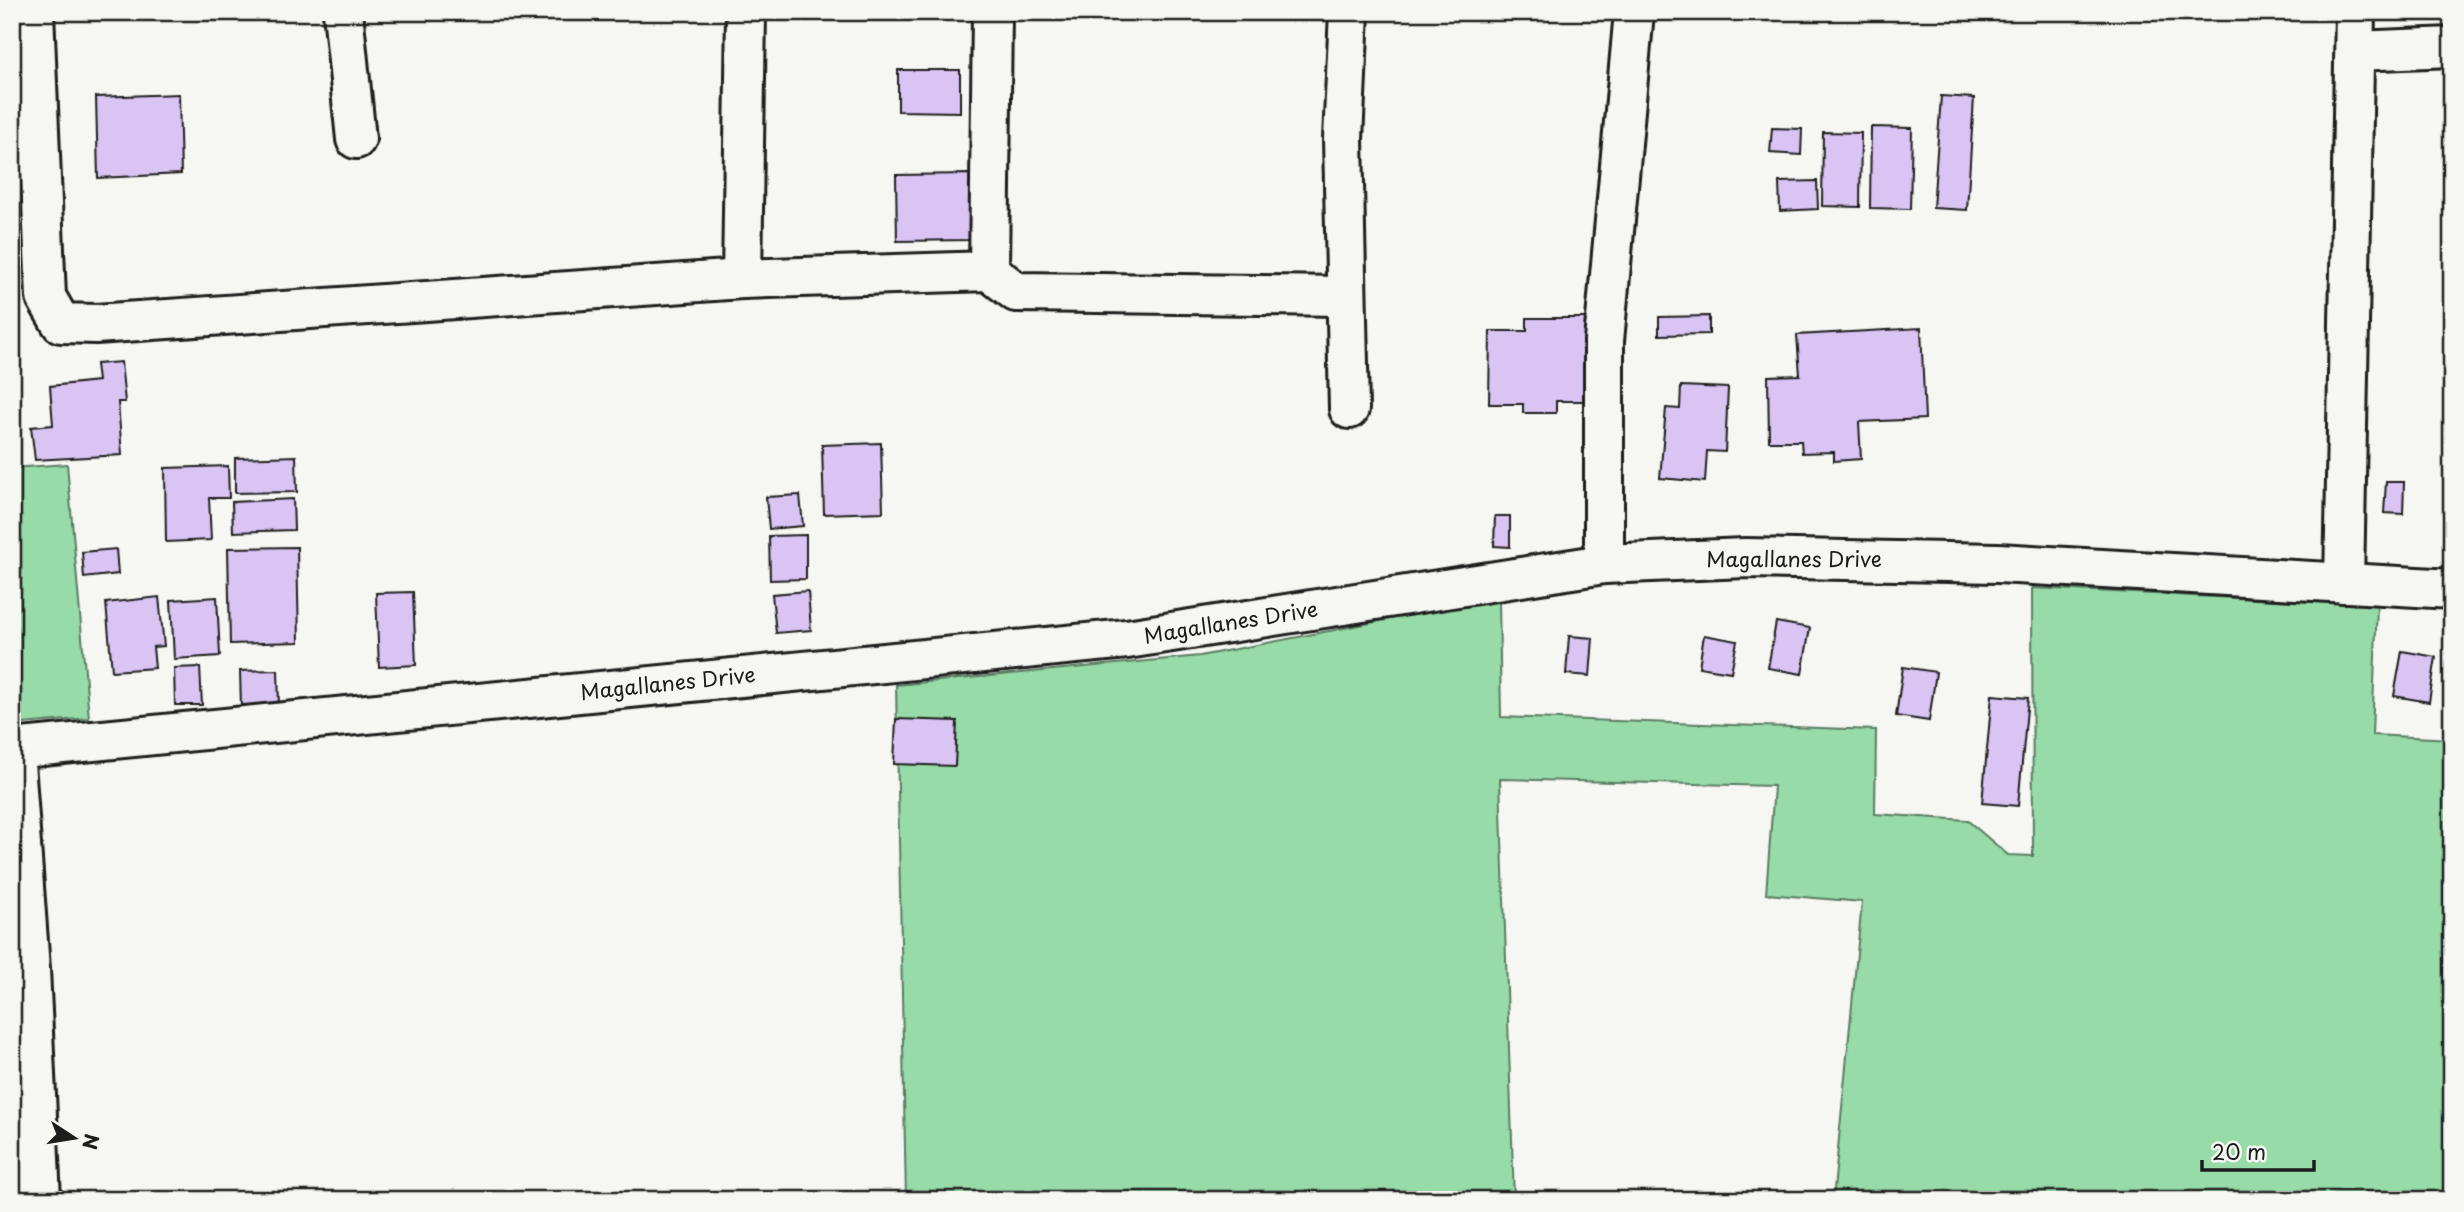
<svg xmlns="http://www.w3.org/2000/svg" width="2464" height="1212" viewBox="0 0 2464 1212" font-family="'Playpen Sans',sans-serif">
	<rect width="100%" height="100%" fill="#f6f6f2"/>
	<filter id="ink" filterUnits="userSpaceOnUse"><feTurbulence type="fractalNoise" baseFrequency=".0143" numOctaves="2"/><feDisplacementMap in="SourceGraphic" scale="14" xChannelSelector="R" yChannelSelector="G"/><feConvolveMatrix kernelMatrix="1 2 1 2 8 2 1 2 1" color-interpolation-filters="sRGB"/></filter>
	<g filter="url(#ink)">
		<g fill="#97dba8" stroke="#5a7c62" stroke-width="2">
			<path d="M67,464L89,718L12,725V468Z"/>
			<path d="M2032,588L2377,605L2372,735L2452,739V1200H1833L1862,902L1766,894L1774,786L1500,779L1514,1200H906L896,685L1200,656L1499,598L1501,717L1876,730L1875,814L1967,820L2008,855L2033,856Z"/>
		</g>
		<g fill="#d9c4f4" stroke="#1c1c1c" stroke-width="2">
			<path d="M898,70H960V112L898,111Z"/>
			<path d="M179,94L181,174L98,178L96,97Z"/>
			<path d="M1941,96L1974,98L1967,210L1933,208Z"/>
			<path d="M1871,127L1912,128L1910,209L1870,208Z"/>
			<path d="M1772,128L1802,129L1801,155L1770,153Z"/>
			<path d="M1823,132L1861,133L1860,207L1822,206Z"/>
			<path d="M970,174L971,240L897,241L896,175Z"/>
			<path d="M1817,181L1818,209L1780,211L1779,182Z"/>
			<path d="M1709,316V334L1659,335V317Z"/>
			<path d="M1527,318H1585L1584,401H1556V413H1523V404H1489L1490,331H1527Z"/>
			<path d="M1921,328L1925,419L1859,422L1861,459L1834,461V452L1802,453L1801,441H1769L1768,376L1800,375L1797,335Z"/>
			<path d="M121,362L125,402H118L122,455L35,460L31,427L53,425L50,386L98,381L96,364Z"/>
			<path d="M1681,386L1728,388L1725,452L1707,451L1705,482L1660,478L1666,408L1680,409Z"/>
			<path d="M881,443L883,512L824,514L822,445Z"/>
			<path d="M296,456L297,492L235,493V458Z"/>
			<path d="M228,466L229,498H209L211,540L166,542L165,468Z"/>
			<path d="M2386,482H2404L2403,514L2384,513Z"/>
			<path d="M800,495L803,526L769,529L766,497Z"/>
			<path d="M293,499L294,530L233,532L232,502Z"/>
			<path d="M1495,516H1510V547L1494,546Z"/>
			<path d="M806,535V579L770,580L769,536Z"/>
			<path d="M297,547L299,642L230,644L228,548Z"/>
			<path d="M116,549L118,574L84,578L82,552Z"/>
			<path d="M808,591L811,630L776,633L772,594Z"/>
			<path d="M413,592L416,665L379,667L376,593Z"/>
			<path d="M159,597L164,646L153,647L155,668L112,671L106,603Z"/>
			<path d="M217,597L220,656L174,659L171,600Z"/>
			<path d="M1776,622L1810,628L1802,674L1768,668Z"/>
			<path d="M2450,631H2452V669L2447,668Z"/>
			<path d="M1704,635L1737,641L1731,672L1699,667Z"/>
			<path d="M1569,636L1593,638L1590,676L1566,674Z"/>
			<path d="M2402,651L2436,657L2429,702L2394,696Z"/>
			<path d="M200,667L202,705H175L174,668Z"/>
			<path d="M1903,667L1936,672L1929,721L1896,716Z"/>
			<path d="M278,670L279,706L241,707L240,671Z"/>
			<path d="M1992,695L2028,698L2018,806L1982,803Z"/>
			<path d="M896,719L957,721L955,766L894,764Z"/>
		</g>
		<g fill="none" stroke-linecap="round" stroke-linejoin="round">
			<defs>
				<g id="minor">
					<path d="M34,12L46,297L61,323L96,324L742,279L989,271L1016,292L1345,296"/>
					<path d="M343,12L356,139"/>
					<path d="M1349,12L1343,139L1349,409"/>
					<path d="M2355,51L2452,47"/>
					<path d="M989,271L992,12"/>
					<path d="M742,279L746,12"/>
					<path d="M1604,564V341L1634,12"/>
					<path d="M2344,583L2355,12"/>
					<path d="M12,749L1127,639L1604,564L1745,558L1998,563L2452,589"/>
					<path d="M14,749L30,969L41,1200"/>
				</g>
			</defs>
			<use href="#minor" stroke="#1c1c1c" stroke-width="44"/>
			<use href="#minor" stroke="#f6f6f2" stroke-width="38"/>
		</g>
	</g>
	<g text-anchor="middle" stroke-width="5" stroke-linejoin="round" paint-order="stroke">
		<g font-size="21" fill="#1c1c1c" stroke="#f6f6f2">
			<text x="1794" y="567">Magallanes Drive</text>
			<text transform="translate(1231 623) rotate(-9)" y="7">Magallanes Drive</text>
			<text transform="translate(668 684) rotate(-6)" y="7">Magallanes Drive</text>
		</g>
	</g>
	<rect width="2464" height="1212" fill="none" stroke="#f6f6f2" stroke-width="42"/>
	<rect x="21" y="21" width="2422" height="1170" fill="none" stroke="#1c1c1c" stroke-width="2.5" filter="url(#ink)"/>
	<g transform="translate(74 1138) rotate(102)" stroke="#f6f6f2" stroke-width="5" paint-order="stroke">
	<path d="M0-5L12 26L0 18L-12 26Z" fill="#1c1c1c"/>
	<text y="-10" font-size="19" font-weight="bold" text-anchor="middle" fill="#1c1c1c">N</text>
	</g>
	<path d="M2202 1160v10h112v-10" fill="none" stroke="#1c1c1c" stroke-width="3.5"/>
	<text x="2212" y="1160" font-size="21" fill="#1c1c1c" stroke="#f6f6f2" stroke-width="5" paint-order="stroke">20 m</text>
</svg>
